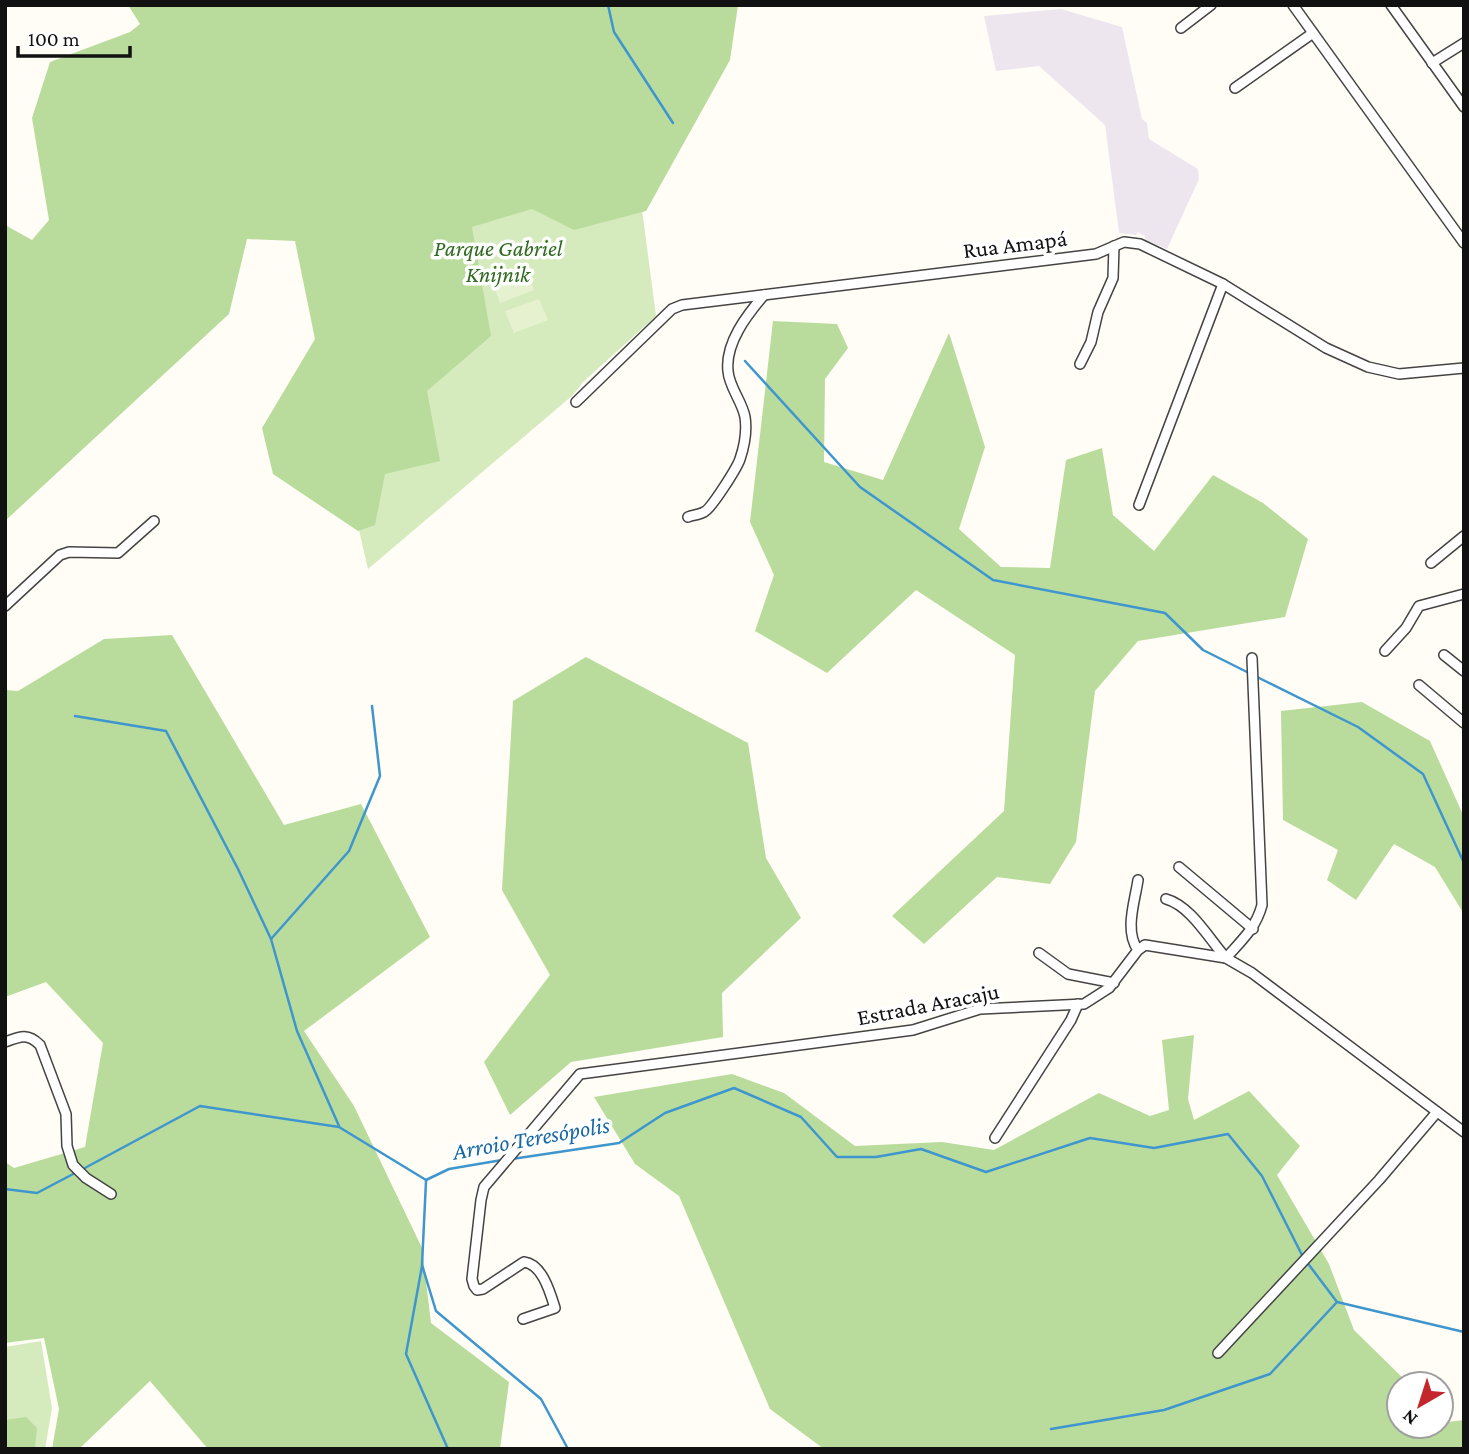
<svg xmlns="http://www.w3.org/2000/svg" width="1469" height="1454" viewBox="0 0 1469 1454" font-family="'Crimson Pro',serif">
	<rect width="100%" height="100%" fill="#fffdf5"/>
	<path fill="#eee6ef" d="M1061,9L1122,27L1142,119L1147,123L1149,139L1198,169L1199,179L1167,249L1145,240V236L1138,232L1136,235L1119,233L1105,125L1039,66L996,71L984,16Z"/>
	<g fill="#d5ebbd">
		<path d="M339,5L630,118L656,316L583,382L573,395L368,569L315,339Z"/>
		<path d="M41,1341L52,1408L45,1449H5V1347Z"/>
	</g>
	<g fill="#b9dc9c">
		<path d="M128,5H738L730,60L646,211L574,230L532,209L472,227L491,336L427,391L440,461L385,474L375,525L358,531L273,474L262,428L315,339L295,241L247,239L229,314L5,521V225L32,240L49,220L32,118L50,62L130,32L140,24Z"/>
		<path d="M773,321L837,324L848,348L825,379L824,462L883,480L949,333L985,447L959,529L1001,567L1050,568L1066,460L1102,448L1113,515L1154,551L1213,475L1263,503L1308,539L1285,617L1138,641L1095,691L1076,842L1050,884L997,877L924,944L892,916L1004,811L1015,655L916,590L827,673L755,631L774,575L750,522Z"/>
		<path d="M172,635L284,825L361,804L430,937L304,1031L354,1106L422,1248L431,1323L509,1382L500,1449H208L150,1381L80,1448L52,1449L59,1409L44,1338L5,1343V1162L14,1168L85,1147L103,1043L46,982L5,997V690L18,691L104,639Z"/>
		<path d="M586,657L748,743L766,858L801,918L722,993L723,1037L571,1062L510,1115L484,1062L550,975L502,890L513,701Z"/>
		<path d="M1362,702L1430,741L1464,817V914L1435,867L1394,844L1356,900L1327,880L1338,850L1283,820L1281,711Z"/>
		<path d="M1194,1035L1188,1099L1194,1120L1249,1091L1300,1146L1277,1175L1329,1264L1354,1330L1409,1384H1399V1426H1441V1415L1448,1422L1464,1420V1449H824L770,1409L679,1196L635,1164L594,1097L732,1074L784,1093L855,1146L942,1142L994,1150L1099,1093L1150,1116L1169,1110L1162,1040Z"/>
		<path d="M26,1417L37,1428L35,1449H5V1420Z"/>
	</g>
	<g fill="#e6f2cf">
		<path d="M526,268L534,290L500,303L492,281Z"/>
		<path d="M539,299L548,320L514,333L505,311Z"/>
	</g>
	<g fill="none" stroke-linecap="round" stroke-linejoin="round">
		<g stroke="#3f96cf" stroke-width="2.5">
			<path d="M608,5L614,32L673,123"/>
			<path d="M745,361L860,487L993,580L1165,613L1203,650L1249,673"/>
			<path d="M1255,676L1358,727L1423,774L1464,863"/>
			<path d="M75,716L166,731L238,869L271,939L297,1031L339,1126"/>
			<path d="M271,939L349,851L380,776L372,706"/>
			<path d="M512,1159L619,1143L665,1113L734,1088L801,1117L837,1157H876L921,1149L986,1172L1090,1138L1154,1148L1228,1134L1262,1176L1303,1257L1337,1302L1464,1332"/>
			<path d="M83,1169L200,1106L339,1127L426,1180L449,1169L502,1160"/>
			<path d="M426,1181L422,1265L436,1311L541,1399L568,1449"/>
			<path d="M5,1189L37,1193L77,1172"/>
			<path d="M422,1266L406,1354L448,1449"/>
			<path d="M1051,1429L1164,1410L1270,1374L1337,1302"/>
		</g>
		<defs>
			<g id="minor">
				<path d="M1293,5L1464,243"/>
				<path d="M1391,5L1464,107"/>
				<path d="M1181,28L1211,5"/>
				<path d="M1432,63L1464,43"/>
				<path d="M1235,88L1313,33"/>
				<path d="M1080,364L1091,342L1098,312L1113,278L1114,246"/>
				<path d="M576,402L672,309L682,305L1072,257L1096,254L1124,242L1140,244L1223,284L1326,348L1368,367L1399,374L1464,368"/>
				<path d="M1139,505L1223,284"/>
				<path d="M688,517C693,515 699,515 704,512C711,509 737,468 740,459C744,447 747,430 745,417C742,401 729,387 728,371C725,343 747,315 764,295"/>
				<path d="M1431,563L1464,536"/>
				<path d="M5,606L60,555L69,552L118,553L154,521"/>
				<path d="M1385,651L1406,628L1419,606L1464,594"/>
				<path d="M1444,655L1464,671"/>
				<path d="M1419,685L1464,723"/>
				<path d="M1179,867L1253,929"/>
				<path d="M1166,899C1191,906 1209,939 1226,958"/>
				<path d="M1138,950C1124,931 1135,901 1138,880"/>
				<path d="M1039,953L1068,974L1114,983"/>
				<path d="M1226,958C1241,941 1256,928 1262,905L1252,658"/>
				<path d="M5,1042C21,1036 28,1033 40,1045L66,1114L67,1146L73,1165L86,1178L111,1194"/>
				<path d="M995,1138L1071,1020L1078,1004"/>
				<path d="M523,1319L555,1308C550,1292 542,1264 524,1262L483,1289L477,1290L474,1286L472,1279L481,1200L484,1187L580,1074L913,1030L980,1009L1084,1004L1109,988L1138,950L1145,945L1226,958L1252,973L1464,1132"/>
				<path d="M1218,1353L1379,1180L1437,1112"/>
			</g>
		</defs>
		<use href="#minor" stroke="#444" stroke-width="12"/>
		<use href="#minor" stroke="#fff" stroke-width="9"/>
	</g>
	<g text-anchor="middle" stroke-width="7" stroke-linejoin="round" paint-order="stroke">
		<g font-size="23" fill="#111" stroke="#fff">
			<text transform="translate(1015 244) rotate(-7)" y="8">Rua Amapá</text>
			<text transform="translate(928 1004) rotate(-11)" y="8">Estrada Aracaju</text>
		</g>
		<g font-size="23" font-style="italic" fill="#2f6b1f" stroke="#fff">
			<text x="498" y="256">Parque Gabriel<tspan x="498" dy="26">Knijnik</tspan></text>
		</g>
		<g font-size="24" font-style="italic" fill="#1768a6" stroke="#fff">
			<text transform="translate(531 1138) rotate(-10)" y="8">Arroio Teresópolis</text>
		</g>
	</g>
	<rect width="1469" height="1454" fill="none" stroke="#111111" stroke-width="14"/>
	<g transform="translate(1420 1405) rotate(219)"><circle r="33" fill="#ffffff" stroke="#a0a0a0" stroke-width="2"/>
	<path d="M0-5L12 26L0 18L-12 26Z" fill="#c4262e"/>
	<text y="-10" font-size="19" font-weight="bold" text-anchor="middle" fill="#111111">N</text>
	</g>
	<path d="M18 46v10h112v-10" fill="none" stroke="#111111" stroke-width="3.5"/>
	<text x="28" y="46" font-size="21" fill="#111111" stroke="#ffffff" stroke-width="5" paint-order="stroke">100 m</text>
</svg>
